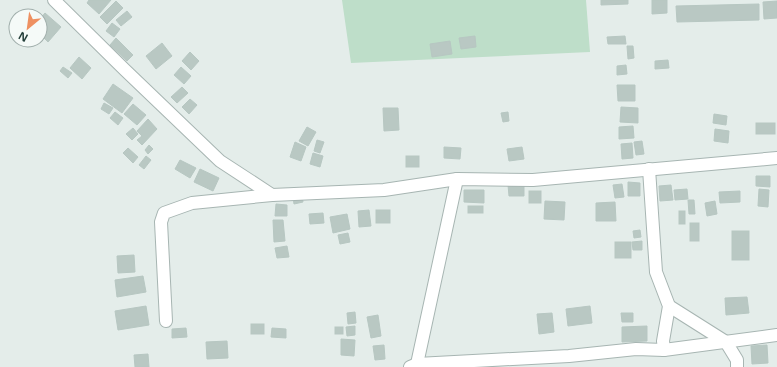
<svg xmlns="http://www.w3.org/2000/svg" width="777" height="367" viewBox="0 0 777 367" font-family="'Noto Sans',sans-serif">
	<rect width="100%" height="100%" fill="#e4edea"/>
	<path fill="#bedec9" d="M342,0H586L590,52L351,63Z"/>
	<g fill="#b9c8c3" stroke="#b7c7c2">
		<path d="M89,0H111L99,14L87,3Z"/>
		<path d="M601,0H628V4L601,5Z"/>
		<path d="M652,0H667V13L652,14Z"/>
		<path d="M116,1L123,8L107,24L100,17Z"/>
		<path d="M777,1V18L764,19L763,2Z"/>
		<path d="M759,4V20L677,22L676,6Z"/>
		<path d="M127,11L132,17L121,26L116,20Z"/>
		<path d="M45,13L61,27L48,42L40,34V19Z"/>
		<path d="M112,23L120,29L114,37L106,31Z"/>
		<path d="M475,36L476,47L461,49L459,38Z"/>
		<path d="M625,36L626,44H608L607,37Z"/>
		<path d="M116,38L133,55L127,61L110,45Z"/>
		<path d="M450,41L452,54L432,57L430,44Z"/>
		<path d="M162,43L172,56L156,69L146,56Z"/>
		<path d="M627,46H633L634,58L628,59Z"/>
		<path d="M190,52L199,61L191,70L182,61Z"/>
		<path d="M79,57L91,68L82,79L70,68Z"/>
		<path d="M668,60L669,68L655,69V61Z"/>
		<path d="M626,65L627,74L617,75V66Z"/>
		<path d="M63,67L72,73L68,78L60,71Z"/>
		<path d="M181,67L191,76L184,84L174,75Z"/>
		<path d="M113,84L133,98L122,113L103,99Z"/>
		<path d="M617,85H635V101H618Z"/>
		<path d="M182,87L188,93L177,103L171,97Z"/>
		<path d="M190,99L197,105L189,114L182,107Z"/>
		<path d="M104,103L113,108L109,114L101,109Z"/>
		<path d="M133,104L146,115L137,125L124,114Z"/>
		<path d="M621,107L638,108V123L620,122Z"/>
		<path d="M383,108H398L399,130L384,131Z"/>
		<path d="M115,112L123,118L118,125L110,118Z"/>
		<path d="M508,112L509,121L503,122L501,113Z"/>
		<path d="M714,114L727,116L726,125L713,123Z"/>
		<path d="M148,119L157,129L142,145L137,140L142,136L137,131Z"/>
		<rect x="756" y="123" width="19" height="11"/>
		<path d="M633,126L634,138L619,139V127Z"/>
		<path d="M307,127L316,132L308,146L299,141Z"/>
		<path d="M133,128L138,134L132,140L126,134Z"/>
		<path d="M715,129L729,131L728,143L714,141Z"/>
		<path d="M317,140L324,142L320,153L314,151Z"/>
		<path d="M642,141L644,154L636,155L634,142Z"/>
		<path d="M295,142L306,147L301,161L290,157Z"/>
		<path d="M632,143L633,158L622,159L621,144Z"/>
		<path d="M149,145L153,149L148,154L145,150Z"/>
		<path d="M444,147L461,148L460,159L444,158Z"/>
		<path d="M522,147L524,159L509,161L507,149Z"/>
		<path d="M128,148L138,157L133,163L123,153Z"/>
		<path d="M313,153L323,156L320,167L310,164Z"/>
		<path d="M146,156L151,160L144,169L139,165Z"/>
		<rect x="406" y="156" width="13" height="11"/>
		<path d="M180,160L196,168L190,178L175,169Z"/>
		<path d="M200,169L219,178L213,191L194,182Z"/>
		<path d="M756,176H770V187L756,186Z"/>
		<path d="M628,182L640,183V196H628Z"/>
		<path d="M622,184L624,197L615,198L613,185Z"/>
		<path d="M508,185H524V196H509Z"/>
		<path d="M671,185L673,200L660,201L659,186Z"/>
		<path d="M687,189L688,199L675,200L674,190Z"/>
		<path d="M759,189L769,190L768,207L758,206Z"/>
		<path d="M464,190H484V203L464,202Z"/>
		<rect x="529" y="191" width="12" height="12"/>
		<path d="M740,191V202L720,203L719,192Z"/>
		<path d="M302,196L303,202L294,204L293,197Z"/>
		<path d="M688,200H694L695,214H689Z"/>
		<path d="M545,201L565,202L564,220L544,219Z"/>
		<path d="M715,201L717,214L707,216L705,203Z"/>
		<path d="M615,202L616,221H596V203Z"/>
		<path d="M276,204L287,205V216H275Z"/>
		<rect x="468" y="206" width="15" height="7"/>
		<path d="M369,210L371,226L359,227L358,211Z"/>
		<rect x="376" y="210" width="14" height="13"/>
		<rect x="679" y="211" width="6" height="13"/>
		<path d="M323,213L324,223L310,224L309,214Z"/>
		<path d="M347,214L350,229L333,233L330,217Z"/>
		<path d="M273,220H283L285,241L274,242Z"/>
		<rect x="690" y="223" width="9" height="18"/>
		<path d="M640,230L641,237L634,238L633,231Z"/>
		<rect x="732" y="231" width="17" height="29"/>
		<path d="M348,233L350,242L340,244L338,235Z"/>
		<path d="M642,241V250H633L632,242Z"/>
		<rect x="615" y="242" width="16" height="16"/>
		<path d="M287,246L289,257L277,258L275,248Z"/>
		<path d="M134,255L135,272L118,273L117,256Z"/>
		<path d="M143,276L146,292L117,297L115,280Z"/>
		<path d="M747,297L749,313L726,315L725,298Z"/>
		<path d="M146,306L149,325L118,330L115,311Z"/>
		<path d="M590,306L592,323L568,326L566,309Z"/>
		<path d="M355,312L356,323L348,324L347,313Z"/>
		<path d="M552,313L554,332L539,334L537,314Z"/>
		<path d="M621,313H633V322H622Z"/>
		<path d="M378,315L381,336L371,338L367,317Z"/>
		<rect x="251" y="324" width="13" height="10"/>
		<path d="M355,326V335L347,336L346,327Z"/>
		<path d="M647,326V341L622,342V327Z"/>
		<rect x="335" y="327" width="8" height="7"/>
		<path d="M186,328L187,337L172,338V329Z"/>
		<path d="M272,328L286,329V338L271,337Z"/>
		<path d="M341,339L355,340L354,356L341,355Z"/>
		<path d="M227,341L228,358L207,359L206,342Z"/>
		<path d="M384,345L385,359L375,360L373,346Z"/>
		<path d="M767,345L768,363L752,364L751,346Z"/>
		<path d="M148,354L149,367H135L134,355Z"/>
	</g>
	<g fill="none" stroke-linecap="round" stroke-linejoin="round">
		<defs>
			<g id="street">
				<path d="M54,0L125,70L220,161L272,195L384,190L457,179L533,180L777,158"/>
				<path d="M649,169L656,272L669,306L663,341L664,350"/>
				<path d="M669,306L726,342L737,360V367"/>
				<path d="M166,321L161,222L164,213L192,203L272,195"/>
				<path d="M417,364L457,179"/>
				<path d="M410,367L417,364L569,356L636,349L664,350L777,335"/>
			</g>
		</defs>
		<use href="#street" stroke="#a7b5b2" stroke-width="14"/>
		<use href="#street" stroke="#fff" stroke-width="12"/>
	</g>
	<g transform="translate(28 28) rotate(209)"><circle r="19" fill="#f5faf8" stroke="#a1afac"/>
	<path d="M0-3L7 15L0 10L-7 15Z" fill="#ee9061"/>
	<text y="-6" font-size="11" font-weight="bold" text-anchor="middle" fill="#243f3a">N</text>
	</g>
</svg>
